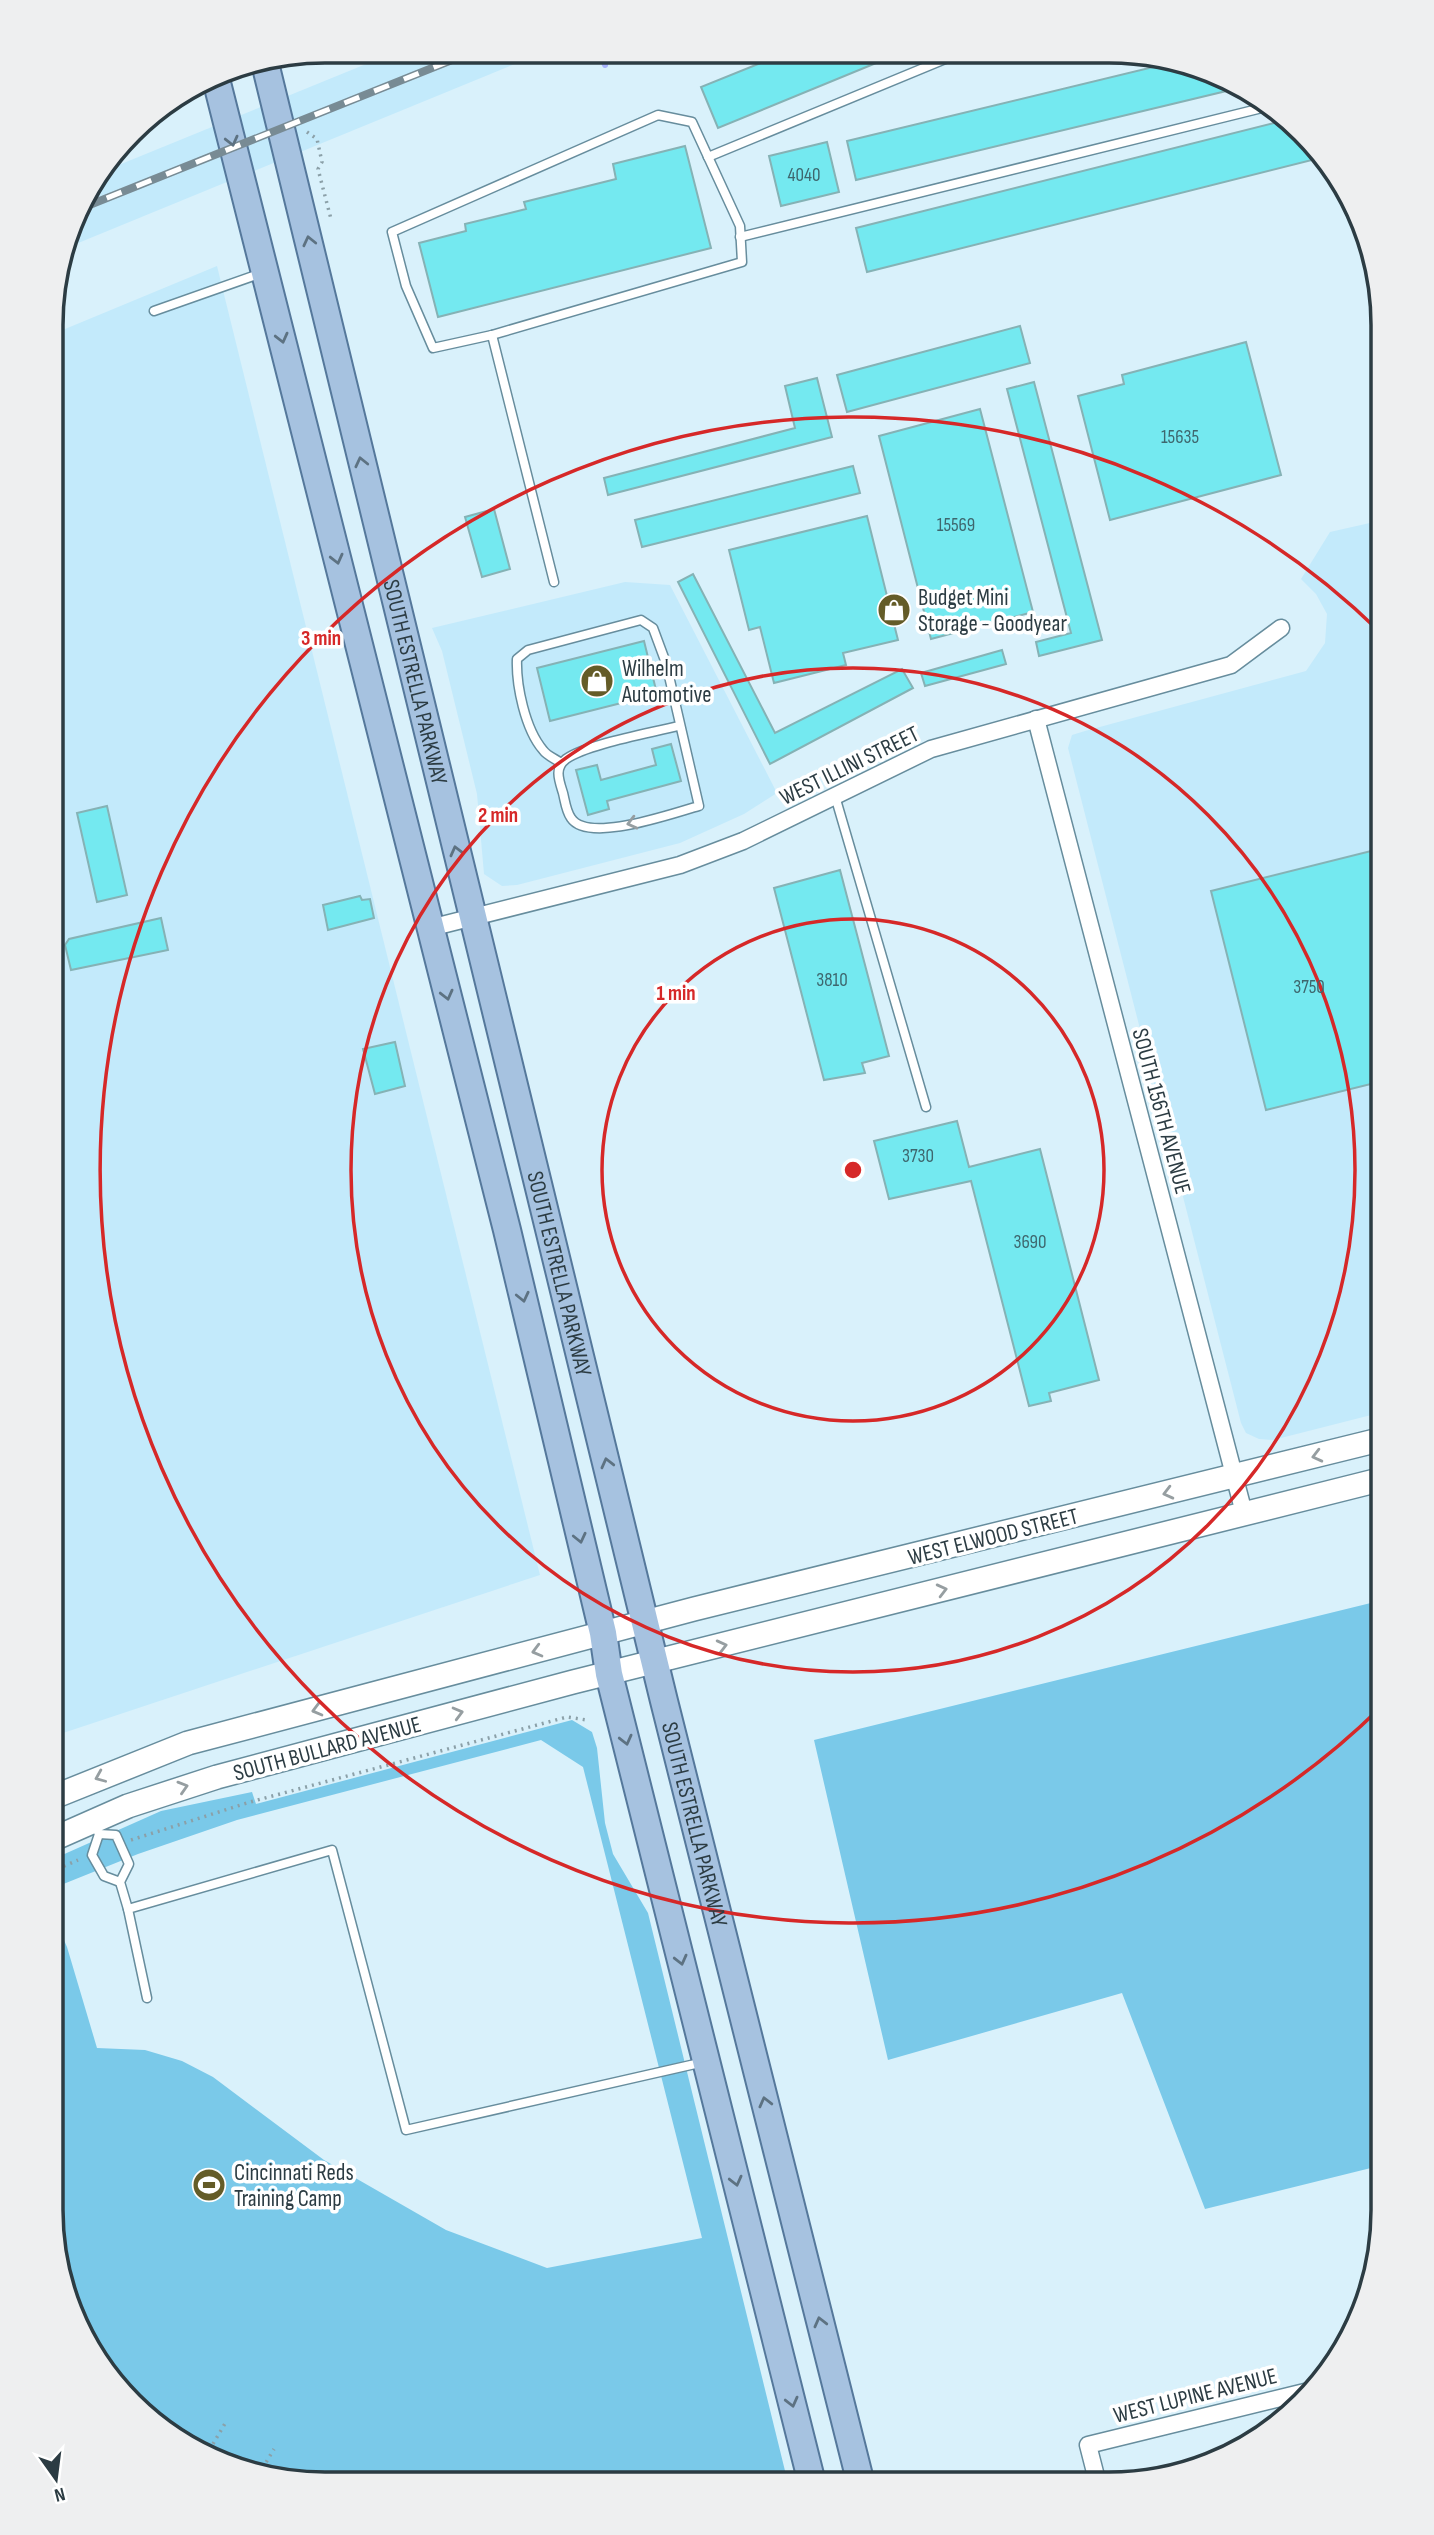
<svg xmlns="http://www.w3.org/2000/svg" width="1434" height="2535" viewBox="0 0 1434 2535" font-family="'Sofia Sans Condensed',sans-serif">
	<rect width="100%" height="100%" fill="#d9f1fb"/>
	<g fill="#c3eafb">
		<path d="M398,51L544,52L66,248L79,203L104,171Z"/>
		<path d="M217,266L540,1575L51,1737L53,334Z"/>
		<path d="M1383,520V1412L1273,1440L1259,1439L1246,1433L1241,1423L1068,748L1072,735L1085,731L1306,671L1325,643L1327,614L1316,594L1301,579L1330,532Z"/>
		<path d="M625,582L670,585L777,793L744,814L680,843L517,885L502,886L484,874L477,794L442,651L432,628Z"/>
	</g>
	<g fill="#7ac9e9">
		<path d="M1383,1600V2165L1205,2209L1122,1993L888,2060L814,1740Z"/>
		<path d="M572,1720L592,1732L597,1748L605,1823L613,1854L648,1913L788,2483L288,2482L219,2463L158,2427L97,2363L65,2299L51,2210V1911L67,1947L97,2048L145,2050L182,2061L213,2077L324,2160L446,2230L547,2268L702,2238L583,1767L541,1740L237,1820L138,1854L51,1889V1860L161,1811L252,1792L256,1804Z"/>
	</g>
	<g fill="none" stroke-linecap="round" stroke-linejoin="round">
		<path stroke="#a6b2fc" stroke-width="6" d="M600,52L605,65"/>
	</g>
	<g fill="#74e9f0" stroke="#85b2b5" stroke-width="2">
		<path d="M783,54H898L718,128L701,87Z"/>
		<path d="M1178,61L1230,79L1243,87L856,180L847,141Z"/>
		<path d="M1290,119L1324,157L867,272L856,228Z"/>
		<path d="M827,142L839,192L781,206L769,156Z"/>
		<path d="M685,146L711,248L438,317L419,243L466,231L465,224L526,209L524,202L616,179L613,164Z"/>
		<path d="M1020,326L1030,363L847,412L837,375Z"/>
		<path d="M1246,342L1281,475L1110,520L1078,396L1124,384L1122,375Z"/>
		<path d="M817,378L832,437L608,495L604,478L795,428L785,386Z"/>
		<path d="M1034,382L1102,640L1039,656L1036,642L1071,633L1007,389Z"/>
		<path d="M980,409L1033,612L931,639L879,436Z"/>
		<path d="M853,466L860,493L642,547L635,520Z"/>
		<path d="M494,509L510,569L482,577L465,517Z"/>
		<path d="M867,516L898,640L843,653L846,665L774,683L760,627L749,630L729,550Z"/>
		<path d="M693,574L775,733L902,669L913,688L770,764L678,582Z"/>
		<path d="M644,641L657,694L550,721L537,668Z"/>
		<path d="M1002,650L1006,664L925,686L921,673Z"/>
		<path d="M671,744L681,781L607,801L609,809L588,815L576,770L597,765L601,780L656,765L652,749Z"/>
		<path d="M107,806L127,895L97,902L77,813Z"/>
		<path d="M1383,848V1081L1266,1110L1211,891Z"/>
		<path d="M840,870L889,1056L862,1063L865,1073L824,1080L774,888Z"/>
		<path d="M360,896L362,900L370,899L374,918L328,930L323,905Z"/>
		<path d="M161,918L168,950L71,970L65,945L69,939Z"/>
		<path d="M395,1042L405,1086L375,1094L363,1049Z"/>
		<path d="M957,1121L969,1167L1040,1149L1099,1380L1049,1393L1051,1401L1029,1406L971,1181L889,1199L874,1141Z"/>
	</g>
	<g fill="none" stroke-linecap="round" stroke-linejoin="round">
		<defs>
			<g id="service">
				<path d="M658,115L692,122L740,226L742,262L492,335L433,348L406,286L392,232Z"/>
				<path d="M708,157L955,55"/>
				<path d="M740,237L1270,106"/>
				<path d="M154,311L262,273"/>
				<path d="M492,335L554,582"/>
				<path d="M561,763C556,759 547,756 543,750C525,729 516,685 517,659L528,650L641,620L653,628L666,663L699,806C673,813 588,844 571,818C566,811 565,801 563,793C559,780 554,768 566,759C587,744 651,733 678,726"/>
				<path d="M835,796L926,1107"/>
				<path d="M97,1830L99,1834L92,1855L104,1876L120,1882"/>
				<path d="M99,1834L116,1835L129,1864L120,1882L128,1909"/>
				<path d="M147,1998L128,1909L332,1850L406,2130L704,2062"/>
			</g>
			<g id="minor">
				<path d="M1036,719L1244,1513"/>
				<path d="M430,928L680,865L743,841L931,749L1231,665L1281,628"/>
				<path d="M1098,2484L1088,2445L1313,2390"/>
			</g>
			<g id="secondary">
				<path d="M51,1798L188,1743L694,1609L1383,1439"/>
				<path d="M51,1840L128,1806L217,1777L573,1682L1383,1479"/>
			</g>
			<g id="primary">
				<path id="s1" d="M265,63L664,1701L861,2484"/>
				<path d="M215,75L507,1230L603,1633L609,1674L812,2483"/>
			</g>
		</defs>
		<use href="#service" stroke="#678d9d" stroke-width="11"/>
		<use href="#minor" stroke="#678d9d" stroke-width="19"/>
		<use href="#secondary" stroke="#678d9d" stroke-width="26"/>
		<use href="#primary" stroke="#55789b" stroke-width="30"/>
		<g stroke="#8ba0a8" stroke-width="3.5" stroke-dasharray="2 5" stroke-linecap="butt">
			<path d="M307,132L317,139L322,162L318,169L331,219"/>
			<path d="M131,1840L250,1802L567,1717L587,1720"/>
			<path d="M51,1872L78,1860"/>
			<path d="M206,2456L227,2420"/>
			<path d="M259,2474L274,2449"/>
		</g>
		<use href="#service" stroke="#fff" stroke-width="8"/>
		<use href="#minor" stroke="#fff" stroke-width="16"/>
		<use href="#secondary" stroke="#fff" stroke-width="23"/>
		<use href="#primary" stroke="#a6c2e0" stroke-width="26"/>
		<defs>
			<path id="rail" d="M77,210L472,52"/>
		</defs>
		<use href="#rail" stroke="#788b94" stroke-width="8"/>
		<use href="#rail" stroke="#fff" stroke-width="5" stroke-dasharray="16" stroke-linecap="butt"/>
	</g>
	<defs><path id="oneway-chevron" d="M-2-3.5L2.5 0L-2 3.5" fill="none" stroke-width="1.6" stroke-linecap="round" stroke-linejoin="round" transform="scale(1.75)"/></defs>
	<g stroke="#5d7282">
		<use href="#oneway-chevron" transform="translate(232 141) rotate(76)"/>
		<use href="#oneway-chevron" transform="translate(309 241) rotate(-103)"/>
		<use href="#oneway-chevron" transform="translate(282 338) rotate(76)"/>
		<use href="#oneway-chevron" transform="translate(361 462) rotate(-103)"/>
		<use href="#oneway-chevron" transform="translate(337 559) rotate(76)"/>
		<use href="#oneway-chevron" transform="translate(456 851) rotate(-104)"/>
		<use href="#oneway-chevron" transform="translate(447 995) rotate(76)"/>
		<use href="#oneway-chevron" transform="translate(523 1297) rotate(77)"/>
		<use href="#oneway-chevron" transform="translate(607 1463) rotate(-104)"/>
		<use href="#oneway-chevron" transform="translate(580 1538) rotate(77)"/>
		<use href="#oneway-chevron" transform="translate(626 1740) rotate(76)"/>
		<use href="#oneway-chevron" transform="translate(681 1960) rotate(76)"/>
		<use href="#oneway-chevron" transform="translate(765 2102) rotate(-104)"/>
		<use href="#oneway-chevron" transform="translate(736 2181) rotate(76)"/>
		<use href="#oneway-chevron" transform="translate(820 2322) rotate(-104)"/>
		<use href="#oneway-chevron" transform="translate(792 2402) rotate(76)"/>
	</g>
	<g stroke="#969ea1">
		<use href="#oneway-chevron" transform="translate(632 823) rotate(166)"/>
		<use href="#oneway-chevron" transform="translate(1317 1456) rotate(166)"/>
		<use href="#oneway-chevron" transform="translate(1168 1493) rotate(166)"/>
		<use href="#oneway-chevron" transform="translate(942 1590) rotate(-14)"/>
		<use href="#oneway-chevron" transform="translate(722 1646) rotate(-14)"/>
		<use href="#oneway-chevron" transform="translate(537 1651) rotate(165)"/>
		<use href="#oneway-chevron" transform="translate(317 1710) rotate(165)"/>
		<use href="#oneway-chevron" transform="translate(458 1713) rotate(-15)"/>
		<use href="#oneway-chevron" transform="translate(100 1777) rotate(157)"/>
		<use href="#oneway-chevron" transform="translate(183 1787) rotate(-17)"/>
	</g>
	<g fill="none" stroke="#d62828" stroke-width="3.5">
		<circle cx="853" cy="1170" r="251"/>
		<circle cx="853" cy="1170" r="502"/>
		<path d="M1381 1707A753 753 0 1 1 1381 633"/>
	</g>
	<defs>
		<symbol id="shop-disc" viewBox="-11 -11 22 22"><circle r="9.5" fill="#645c28" stroke="#fff"/><path d="M-5-2.5h2.3a2.7 3.5 0 0 1 5.4 0H5L5.5 6h-11ZM-1.5-2.5h3a1.5 2.3 0 0 0-3 0Z" fill="#fff"/></symbol>
		<symbol id="stadium-disc" viewBox="-11 -11 22 22"><circle r="9.5" fill="#645c28" stroke="#fff"/><path d="M0-5a6.5 5 0 1 0 0 10a6.5 5 0 1 0 0-10ZM-3.5-1.8h7v3.6h-7Z" fill="#fff"/></symbol>
	</defs>
	<g fill-rule="evenodd">
		<use href="#shop-disc" x="875" y="591" width="38" height="38"/>
		<use href="#shop-disc" x="578" y="662" width="38" height="38"/>
		<use href="#stadium-disc" x="190" y="2166" width="38" height="38"/>
	</g>
	<g text-anchor="middle" stroke-width="7" stroke-linejoin="round" paint-order="stroke">
		<g font-size="19" fill="#3e676e">
			<text x="804" y="181">4040</text>
			<text x="1180" y="443">15635</text>
			<text x="956" y="531">15569</text>
			<text x="832" y="986">3810</text>
			<text x="1309" y="993">3750</text>
			<text x="918" y="1162">3730</text>
			<text x="1030" y="1248">3690</text>
		</g>
		<g font-size="23" fill="#2c3c43" stroke="#fff" text-anchor="start">
			<text x="918" y="605">Budget Mini<tspan x="918" dy="26">Storage - Goodyear</tspan></text>
			<text x="622" y="676">Wilhelm<tspan x="622" dy="26">Automotive</tspan></text>
			<text x="234" y="2180">Cincinnati Reds<tspan x="234" dy="26">Training Camp</tspan></text>
		</g>
		<g font-size="23" fill="#2c3c43" stroke="#fff">
			<text dy="8" stroke="none"><textPath href="#s1" startOffset="637">SOUTH ESTRELLA PARKWAY</textPath></text>
			<text transform="translate(849 765) rotate(-26)" y="8">WEST ILLINI STREET</text>
			<text transform="translate(1162 1111) rotate(75)" y="8">SOUTH 156TH AVENUE</text>
			<text dy="8" stroke="none"><textPath href="#s1" startOffset="1246">SOUTH ESTRELLA PARKWAY</textPath></text>
			<text transform="translate(993 1536) rotate(-14)" y="8">WEST ELWOOD STREET</text>
			<text transform="translate(327 1748) rotate(-15)" y="8">SOUTH BULLARD AVENUE</text>
			<text dy="8" stroke="none"><textPath href="#s1" startOffset="1813">SOUTH ESTRELLA PARKWAY</textPath></text>
			<text transform="translate(1195 2395) rotate(-14)" y="8">WEST LUPINE AVENUE</text>
		</g>
	</g>
	<path d="M0 0H1434V2535H0ZM325 63H1109A262 262 0 0 1 1371 325V2210A262 262 0 0 1 1109 2472H325A262 262 0 0 1 63 2210V325A262 262 0 0 1 325 63Z" fill="#eeeff0" fill-rule="evenodd"/>
	<path fill="none" stroke="#2c3c43" stroke-width="3.5" d="M325 63H1109A262 262 0 0 1 1371 325V2210A262 262 0 0 1 1109 2472H325A262 262 0 0 1 63 2210V325A262 262 0 0 1 325 63Z"/>
	<circle cx="853" cy="1170" r="10" fill="#d62828" stroke="#fff" stroke-width="3.5"/>
	<g font-size="21" text-anchor="middle" font-weight="bold" fill="#d62828" stroke="#fff" stroke-width="7" stroke-linejoin="round" paint-order="stroke">
		<text x="321" y="645">3 min</text>
		<text x="498" y="822">2 min</text>
		<text x="676" y="1000">1 min</text>
	</g>
	<g transform="translate(56 2479) rotate(166)" stroke="#ffffff" stroke-width="5" paint-order="stroke">
	<path d="M0-5L12 26L0 18L-12 26Z" fill="#2c3c43"/>
	<text y="-10" font-size="19" font-weight="bold" text-anchor="middle" fill="#2c3c43">N</text>
	</g>
</svg>
